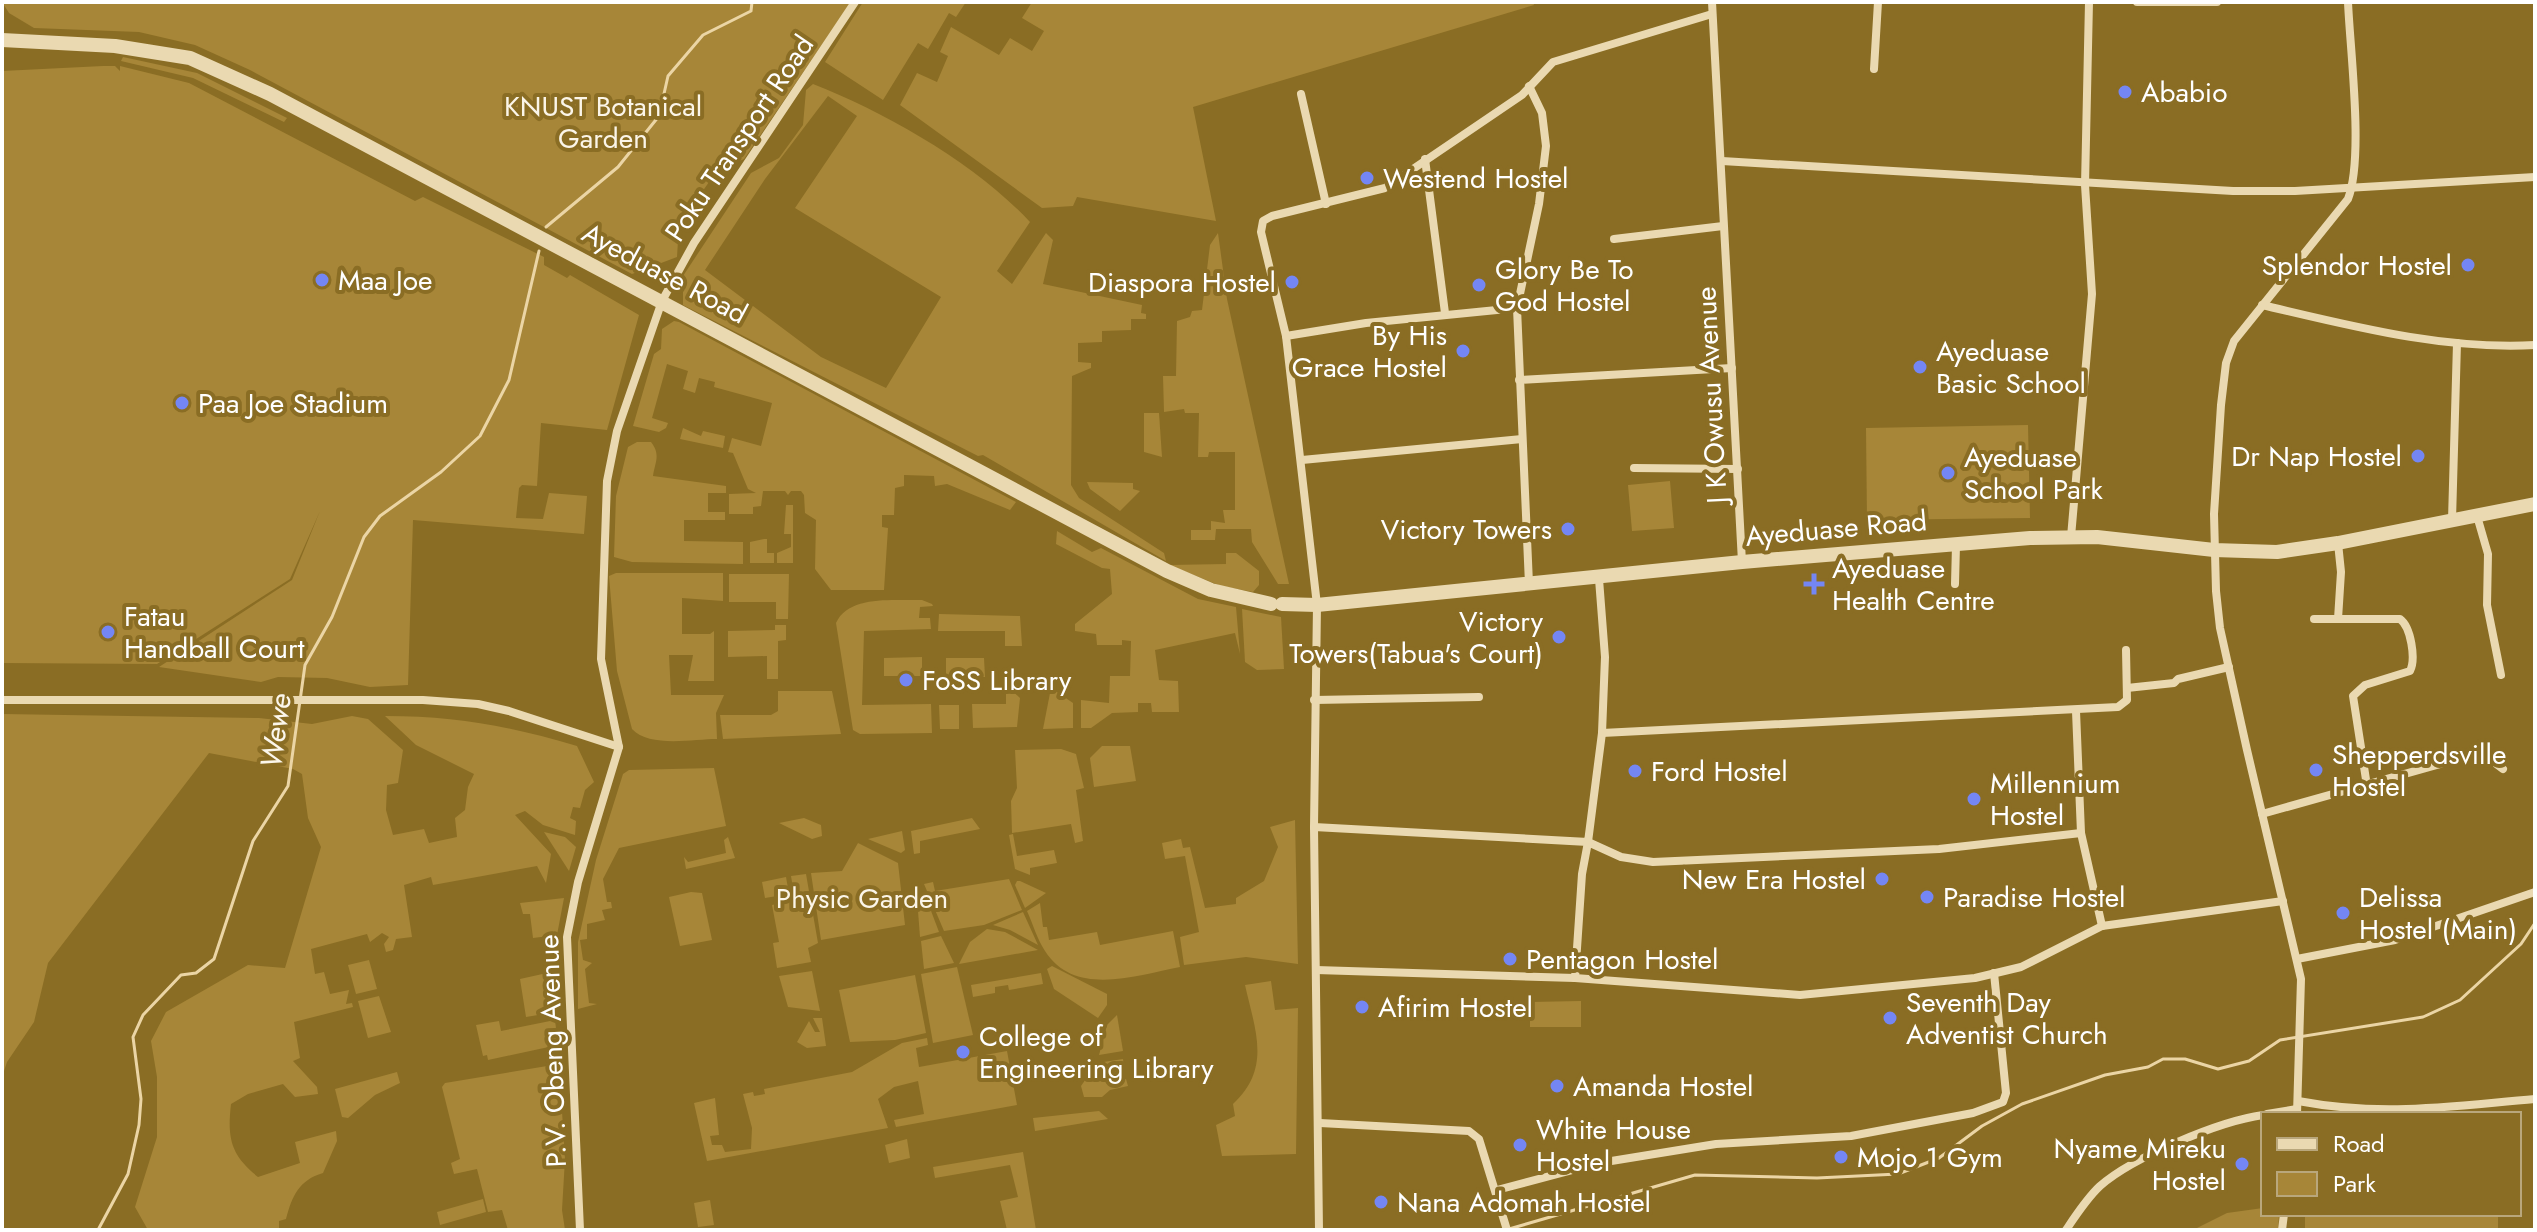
<svg xmlns="http://www.w3.org/2000/svg" width="2537" height="1232" viewBox="0 0 2537 1232" font-family="Jost,sans-serif">
	<rect width="100%" height="100%" fill="#8a6d24"/>
	<g fill="#a78638" fill-rule="evenodd">
		<path d="M2,2H851L744,159L716,172L679,225L677,257L632,274L250,70L195,45L139,32L34,28L9,13Z"/>
		<path d="M863,2H966L956,17L949,13L928,49L918,43L883,100L825,62Z"/>
		<path d="M1032,2H1533L1534,5L1193,107L1216,221L1077,197L1073,206L1042,208L900,105L917,73L937,82L948,56L940,52L951,27L999,55L1010,38L1032,51L1044,31L1022,18Z"/>
		<path d="M123,57L197,73L287,118L284,122L193,78L121,61Z"/>
		<path d="M103,66H115L120,71V66L189,83L415,201L423,197L544,257V265L567,278L570,275L639,315L607,430L541,423L537,486L522,485L519,488L516,518L543,519L549,493L587,496L584,534L413,520L408,685L370,687L327,678L278,677L261,682L159,667L292,580L320,511L290,579L157,664L2,663V71Z"/>
		<path d="M813,84C887,113 976,164 1030,222L997,271L1012,284L1046,233L1053,240L1043,284L1142,305L1141,313L1146,314V319H1131V330L1102,331V342L1078,343V362L1091,363V368L1072,376L1071,485L1079,498L1164,553L1166,561L983,455L978,456L683,305V276L751,173L779,158L803,125L806,90ZM828,96L857,116L795,208L941,297L886,388L821,357L705,270L765,179Z"/>
		<path d="M1218,233L1227,299L1289,584H1278L1252,542L1251,529H1216L1215,540H1191V530H1211V521L1225,523L1223,510H1235V452H1209L1208,457H1198L1199,413H1185L1184,409L1164,412L1163,376H1176L1177,321L1190,317L1192,311L1202,310L1210,245Z"/>
		<path d="M674,321L679,322L1016,502L1010,510L947,484L935,486L934,476L904,475V486L895,488L894,515H882V527L888,528L884,590H831L815,569L816,520L805,513L804,495L801,491H791L788,495L785,491H763L761,506L753,507V514H729V494L756,493L748,489L733,453L728,452L732,438L761,446L772,403L714,387L715,382L699,378L695,393L683,389L688,371L667,364L652,418L668,423L666,428L659,432L633,426L654,354L661,349L662,329Z"/>
		<path d="M1144,413H1159L1162,457L1144,452Z"/>
		<path d="M2028,425L2030,518L1867,520L1866,428Z"/>
		<path d="M683,428L701,436L703,431L725,436L723,448L680,439Z"/>
		<path d="M637,442H651C661,455 655,462 653,476L726,486V493H708V512H725V520H684V541L743,542V564L632,562L614,557L616,496L628,447Z"/>
		<path d="M1670,481L1674,528L1632,531L1628,485Z"/>
		<path d="M1087,482L1133,483V489L1140,491L1120,511L1090,489Z"/>
		<path d="M786,505H793V563H777V553L791,547V534H784Z"/>
		<path d="M1057,531L1092,552L1101,548L1198,599L1236,607L1240,654L1235,633L1155,650L1159,680L1178,681L1179,712H1152L1151,703H1138V712L1112,713L1091,728H1081V700L1109,703L1110,676H1130L1131,641L1122,640V645H1097L1096,634L1075,631V624L1112,594L1110,569L1102,568L1056,544Z"/>
		<path d="M764,539H767V553H774V563H750V542Z"/>
		<path d="M1226,553H1236L1259,571V585L1253,592L1221,586L1169,565L1226,564Z"/>
		<path d="M616,573H723V601L682,598V634H710L714,631V681H688L693,655H669L671,695H724L716,713L717,739C693,739 649,748 632,729L617,671L609,576Z"/>
		<path d="M729,574H789L788,619H776V602H729Z"/>
		<path d="M922,600L932,604L933,606L920,607L919,618H930L931,629L864,631L862,705L931,704L932,733L860,734L853,730L836,623C849,594 896,601 922,600Z"/>
		<path d="M1242,609L1281,617L1284,669L1257,670L1245,662Z"/>
		<path d="M939,614L1020,616L1022,646H1005V631H938Z"/>
		<path d="M775,625H786V640L778,641V679H767V656L728,657V631L775,630Z"/>
		<path d="M922,657V676H884V658Z"/>
		<path d="M946,658H984L985,677H946Z"/>
		<path d="M1006,685L1020,698L1017,727L973,728L972,704H1006Z"/>
		<path d="M1051,688L1073,703V728L1043,729Z"/>
		<path d="M778,691H832L841,734L723,739L720,715H771L778,711Z"/>
		<path d="M939,705H959V729H940Z"/>
		<path d="M2,714L259,718L312,724L352,716L368,719L403,750L398,783L387,785L386,810L393,835L424,829L429,843L457,837L455,818L465,810L468,787L474,774L416,745L385,716C457,716 508,726 577,746L594,782L585,790L580,808L573,807L570,818L576,821L575,835L543,825L525,811L515,815L551,854L546,883L537,866L433,885L431,877L404,885L412,937L396,939L393,950L386,952L384,944L389,937L382,933L370,942L367,934L311,949L315,974L324,972L330,994L349,990L346,1004L352,1003L353,1007L294,1022L300,1058L293,1061L317,1087L318,1094L295,1097L283,1084L248,1094L231,1104C227,1139 231,1155 258,1177L300,1163L295,1142L336,1131L337,1141L323,1173C299,1180 292,1196 286,1219L279,1221V1230H148L135,1207L157,1137V1077L151,1041L166,1012L248,965L285,968L321,847L308,818L302,774L293,769L209,753L48,963L34,1022L7,1062L2,1077Z"/>
		<path d="M1102,746H1130L1136,781L1094,787L1090,758Z"/>
		<path d="M1061,749L1076,754L1084,788L1076,790L1083,841L1075,843L1071,824L1012,833L1011,801L1017,788L1015,750Z"/>
		<path d="M714,768L726,826L619,848L603,879L607,902H611L612,908L602,910L605,920L587,924V939L580,940L583,960L592,963L585,969L589,1003L597,1004L578,1009V942L596,860L623,774L629,770Z"/>
		<path d="M804,818L821,825L822,836L812,839L779,823Z"/>
		<path d="M972,818L980,829L920,841V853L914,854L911,831Z"/>
		<path d="M1295,820L1298,964L1246,957L1184,965L1180,937L1199,932L1185,856L1165,859L1162,843L1181,839L1183,848L1190,847L1205,908L1236,904V898L1264,881L1278,847L1270,827Z"/>
		<path d="M902,831L905,850L901,853L868,839Z"/>
		<path d="M544,832L565,837L576,847L569,871Z"/>
		<path d="M1013,834L1017,856L1054,850L1057,863L1030,868V875L1015,869L1009,835Z"/>
		<path d="M728,837L735,858L686,869L684,857L688,862L726,853L724,840Z"/>
		<path d="M858,843L898,863L905,925L821,940L811,873L842,871Z"/>
		<path d="M806,874L818,943L808,948L811,962L777,968L773,943L779,942L772,905L795,900L791,876Z"/>
		<path d="M786,877L789,894L765,898L762,882Z"/>
		<path d="M1009,879L1022,910L984,925L944,931L924,884L933,882L935,891Z"/>
		<path d="M1017,881H1020L1046,893L1025,908L1015,885Z"/>
		<path d="M691,892L702,893L712,940L680,946L669,897Z"/>
		<path d="M925,895L939,932L920,937L917,898Z"/>
		<path d="M564,898L557,935L533,938L530,914H523L520,903Z"/>
		<path d="M1040,903L1043,927H1047L1049,940L1097,932L1100,945L1173,931L1180,967C1137,975 1075,998 1045,951C1037,939 1033,924 1027,911Z"/>
		<path d="M1023,912L1038,945L1010,930L993,925Z"/>
		<path d="M987,929L1005,932L1038,950L959,964L970,942Z"/>
		<path d="M941,936L954,963L924,969L921,941Z"/>
		<path d="M555,946L556,1012L526,1017L520,979L547,973L543,947Z"/>
		<path d="M369,960L377,989L356,994L348,965Z"/>
		<path d="M1052,966L1107,994V1005L1098,1018L1054,989L1047,969Z"/>
		<path d="M957,967L973,1035L933,1043L921,974Z"/>
		<path d="M812,971L820,1011L788,1007L779,976Z"/>
		<path d="M1041,973L1043,984L1009,990L1008,985L995,987V993L973,997L971,985Z"/>
		<path d="M915,975L926,1033L895,1040L850,1042L839,990Z"/>
		<path d="M1271,981L1275,1010L1298,1008L1296,1154L1222,1156L1216,1125L1235,1116L1233,1104C1272,1068 1255,1030 1245,985Z"/>
		<path d="M379,996L391,1032L368,1038L358,1001Z"/>
		<path d="M1581,1001V1027H1530V1002Z"/>
		<path d="M1117,1015L1123,1051L1099,1055L1107,1025Z"/>
		<path d="M813,1018H822L826,1046L807,1048L797,1042L809,1021L815,1032H820Z"/>
		<path d="M555,1020L558,1045L488,1060L487,1055L483,1056L476,1025L499,1021L501,1031Z"/>
		<path d="M927,1038L928,1045L916,1048L919,1067L1007,1051L1017,1105L896,1127L894,1120L924,1114L918,1081L894,1087L878,1099L888,1128L707,1161L694,1103L715,1098L719,1135L710,1136L712,1145H722L725,1152L751,1149L752,1128L743,1094L753,1092L754,1096L765,1094L764,1089L852,1072L902,1043Z"/>
		<path d="M1123,1059L1125,1076L1116,1077L1114,1069L1104,1071L1106,1083L1126,1079L1128,1086L1110,1090L1102,1097H1084L1081,1086L1097,1063Z"/>
		<path d="M559,1064L565,1159L562,1210L565,1230H508L502,1210L488,1212L477,1169L454,1174L451,1163L460,1159L442,1087L445,1083Z"/>
		<path d="M397,1072L400,1083L375,1095L348,1118L342,1117L335,1089Z"/>
		<path d="M1099,1111L1108,1119L1035,1131L1033,1118Z"/>
		<path d="M907,1139L910,1158L889,1163L885,1145Z"/>
		<path d="M1023,1152L1036,1230H1007L1000,1201L1018,1197L1010,1165L935,1178L933,1167Z"/>
		<path d="M483,1199L486,1212L440,1225L437,1212Z"/>
		<path d="M710,1200L714,1225L698,1227L694,1203Z"/>
		<path d="M2263,1208V1214H2279L2278,1230H2193L2227,1213Z"/>
		<rect x="2305" y="1214" width="193" height="16"/>
	</g>
	<g fill="none" stroke-linecap="round" stroke-linejoin="round">
		<g stroke="#ebd5a5" stroke-width="3">
			<path d="M546,227L618,167L659,116L668,76L703,35L751,11L752,2"/>
			<path d="M1509,1229L1695,1175L1817,1178L1898,1174L1939,1158L1982,1126L2022,1104L2105,1075L2148,1067L2163,1059H2185L2218,1069L2249,1061L2280,1040L2423,1017L2460,1000L2521,944L2535,923"/>
			<path d="M98,1230L128,1174L139,1125L141,1099L133,1037L143,1015L181,975L196,973L214,959L253,841L288,786L305,665L332,617L364,537L380,516L441,472L480,436L509,380L539,251"/>
		</g>
		<g stroke="#ead9b1" stroke-width="8">
			<path d="M1712,2L1742,562"/>
			<path d="M2137,2H2217"/>
			<path d="M1874,69L1878,2"/>
			<path d="M1529,86L1542,113L1546,146L1539,204L1517,308L1529,584"/>
			<path d="M1301,94L1326,204"/>
			<path d="M1425,159L1445,313"/>
			<path d="M1722,161L2233,191H2295L2535,177"/>
			<path d="M1614,239L1723,226"/>
			<path d="M2262,305C2352,326 2442,350 2535,345"/>
			<path d="M1286,336L1366,323L1517,308"/>
			<path d="M1519,380L1732,368"/>
			<path d="M1302,460L1522,439"/>
			<path d="M1634,468L1738,469"/>
			<path d="M2477,516L2488,554L2487,605L2501,675"/>
			<path d="M2452,520L2457,343"/>
			<path d="M2071,537L2092,294L2085,185L2089,2"/>
			<path d="M1955,584L1956,545"/>
			<path d="M2314,619H2400C2411,627 2416,659 2410,671L2365,685L2353,696L2367,786"/>
			<path d="M2338,619L2341,572L2338,543"/>
			<path d="M2127,688L2174,683L2178,679L2229,667"/>
			<path d="M2,700H423L478,704L509,711L619,747"/>
			<path d="M1314,700L1479,697"/>
			<path d="M2076,711L2081,833L2102,926"/>
			<path d="M1602,733L2118,707L2127,700L2126,650"/>
			<path d="M2262,814L2465,757H2487L2503,769"/>
			<path d="M1314,827L1588,842L1602,733L1605,657L1599,579"/>
			<path d="M2297,959L2395,940L2535,892"/>
			<path d="M1316,970L1575,978L1800,995L1975,978L2021,967L2102,926L2283,901"/>
			<path d="M1575,978L1582,874L1588,842L1621,857L1653,862L1939,849L2081,833"/>
			<path d="M2298,1101C2383,1117 2450,1106 2535,1099"/>
			<path d="M2267,1114L2297,1109"/>
			<path d="M2297,1114L2301,979L2247,750L2220,628L2216,591L2214,514L2221,405L2226,363L2234,341L2348,199C2364,158 2350,50 2348,2"/>
			<path d="M1320,1123L1469,1131L1479,1139L1507,1230"/>
			<path d="M1497,1190L1599,1163L1716,1144L1851,1136L1973,1113L2003,1102L2006,1093L1994,973"/>
			<path d="M580,1230L567,937L578,882L619,747L601,659L607,481L617,431L662,301L694,243L855,2"/>
			<path d="M1319,1230L1314,827L1317,605L1286,336L1261,232L1263,221L1272,216L1385,188L1522,95L1553,62L1712,14"/>
			<path d="M2066,1230C2076,1215 2087,1198 2100,1186C2133,1157 2220,1121 2263,1115"/>
			<path d="M2282,1230L2284,1214"/>
		</g>
		<g stroke="#ead9b1" stroke-width="14">
			<path d="M2,40L115,46L190,58L270,94L1167,571L1211,590L1271,604"/>
			<path d="M1282,604L1317,605L1742,562L2030,538L2097,537L2214,550L2277,552L2338,543L2535,504"/>
		</g>
	</g>
	<g fill="#7486f4" stroke="#8a6d24" stroke-width="3">
		<circle cx="2125" cy="92" r="8"/>
		<circle cx="1367" cy="178" r="8"/>
		<circle cx="2468" cy="265" r="8"/>
		<circle cx="322" cy="280" r="8"/>
		<circle cx="1292" cy="282" r="8"/>
		<circle cx="1479" cy="285" r="8"/>
		<circle cx="1463" cy="351" r="8"/>
		<circle cx="1920" cy="367" r="8"/>
		<circle cx="182" cy="403" r="8"/>
		<circle cx="2418" cy="456" r="8"/>
		<circle cx="1948" cy="473" r="8"/>
		<circle cx="1568" cy="529" r="8"/>
		<path d="M1810 572h8v8h8v8h-8v8h-8v-8h-8v-8h8z"/>
		<circle cx="108" cy="632" r="8"/>
		<circle cx="1559" cy="637" r="8"/>
		<circle cx="906" cy="680" r="8"/>
		<circle cx="2316" cy="770" r="8"/>
		<circle cx="1635" cy="771" r="8"/>
		<circle cx="1974" cy="799" r="8"/>
		<circle cx="1882" cy="879" r="8"/>
		<circle cx="1927" cy="897" r="8"/>
		<circle cx="2343" cy="913" r="8"/>
		<circle cx="1510" cy="959" r="8"/>
		<circle cx="1362" cy="1007" r="8"/>
		<circle cx="1890" cy="1018" r="8"/>
		<circle cx="963" cy="1052" r="8"/>
		<circle cx="1557" cy="1086" r="8"/>
		<circle cx="1520" cy="1145" r="8"/>
		<circle cx="1841" cy="1157" r="8"/>
		<circle cx="2242" cy="1164" r="8"/>
		<circle cx="1381" cy="1202" r="8"/>
	</g>
	<g text-anchor="middle" stroke-width="8" stroke-linejoin="round" paint-order="stroke">
		<g font-size="28" fill="#fff" stroke="#8a6d24" text-anchor="start">
			<text x="2141" y="102">Ababio</text>
			<text x="1383" y="188">Westend Hostel</text>
			<text x="2452" y="275" text-anchor="end">Splendor Hostel</text>
			<text x="1495" y="279">Glory Be To<tspan x="1495" dy="32">God Hostel</tspan></text>
			<text x="338" y="290">Maa Joe</text>
			<text x="1276" y="292" text-anchor="end">Diaspora Hostel</text>
			<text x="1447" y="345" text-anchor="end">By His<tspan x="1447" dy="32">Grace Hostel</tspan></text>
			<text x="1936" y="361">Ayeduase<tspan x="1936" dy="32">Basic School</tspan></text>
			<text x="198" y="413">Paa Joe Stadium</text>
			<text x="2402" y="466" text-anchor="end">Dr Nap Hostel</text>
			<text x="1964" y="467">Ayeduase<tspan x="1964" dy="32">School Park</tspan></text>
			<text x="1552" y="539" text-anchor="end">Victory Towers</text>
			<text x="1832" y="578">Ayeduase<tspan x="1832" dy="32">Health Centre</tspan></text>
			<text x="124" y="626">Fatau<tspan x="124" dy="32">Handball Court</tspan></text>
			<text x="1543" y="631" text-anchor="end">Victory<tspan x="1543" dy="32">Towers(Tabua's Court)</tspan></text>
			<text x="922" y="690">FoSS Library</text>
			<text x="2332" y="764">Shepperdsville<tspan x="2332" dy="32">Hostel</tspan></text>
			<text x="1651" y="781">Ford Hostel</text>
			<text x="1990" y="793">Millennium<tspan x="1990" dy="32">Hostel</tspan></text>
			<text x="1866" y="889" text-anchor="end">New Era Hostel</text>
			<text x="1943" y="907">Paradise Hostel</text>
			<text x="2359" y="907">Delissa<tspan x="2359" dy="32">Hostel (Main)</tspan></text>
			<text x="1526" y="969">Pentagon Hostel</text>
			<text x="1906" y="1012">Seventh Day<tspan x="1906" dy="32">Adventist Church</tspan></text>
			<text x="1378" y="1017">Afirim Hostel</text>
			<text x="979" y="1046">College of<tspan x="979" dy="32">Engineering Library</tspan></text>
			<text x="1573" y="1096">Amanda Hostel</text>
			<text x="1536" y="1139">White House<tspan x="1536" dy="32">Hostel</tspan></text>
			<text x="2226" y="1158" text-anchor="end">Nyame Mireku<tspan x="2226" dy="32">Hostel</tspan></text>
			<text x="1857" y="1167">Mojo 1 Gym</text>
			<text x="1397" y="1212">Nana Adomah Hostel</text>
		</g>
		<g font-size="28" fill="#fbf5e8" stroke="#8a6d24">
			<text x="603" y="116">KNUST Botanical<tspan x="603" dy="32">Garden</tspan></text>
			<text x="862" y="908">Physic Garden</text>
		</g>
		<g font-size="28" fill="#fff" stroke="#8a6d24">
			<text transform="translate(739 138) rotate(-56)" y="10">Poku Transport Road</text>
			<text transform="translate(665 273) rotate(28)" y="10">Ayeduase Road</text>
			<text transform="translate(1711 395) rotate(-93)" y="10">J K Owusu Avenue</text>
			<text transform="translate(1836 528) rotate(-5)" y="10">Ayeduase Road</text>
			<text transform="translate(552 1051) rotate(-92)" y="10">P.V. Obeng Avenue</text>
		</g>
		<g font-size="30" font-style="italic" fill="#fbf6eb" stroke="#8a6d24">
			<text transform="translate(276 731) rotate(-82)" y="10">Wewe</text>
		</g>
	</g>
	<rect width="2537" height="1232" fill="none" stroke="#ffffff" stroke-width="8"/>
	<rect x="2261" y="1112" width="260" height="104" fill="#8a6d24" stroke="#b9a77c" stroke-width="2"/>
	<rect x="2277" y="1138" width="40" height="12" fill="#ead9b1" stroke="#b9a77c" stroke-width="2"/>
	<text x="2333" y="1152" font-size="24" fill="#ffffff">Road</text>
	<rect x="2277" y="1172" width="40" height="24" fill="#a78638" stroke="#b9a77c" stroke-width="2"/>
	<text x="2333" y="1192" font-size="24" fill="#ffffff">Park</text>
</svg>
